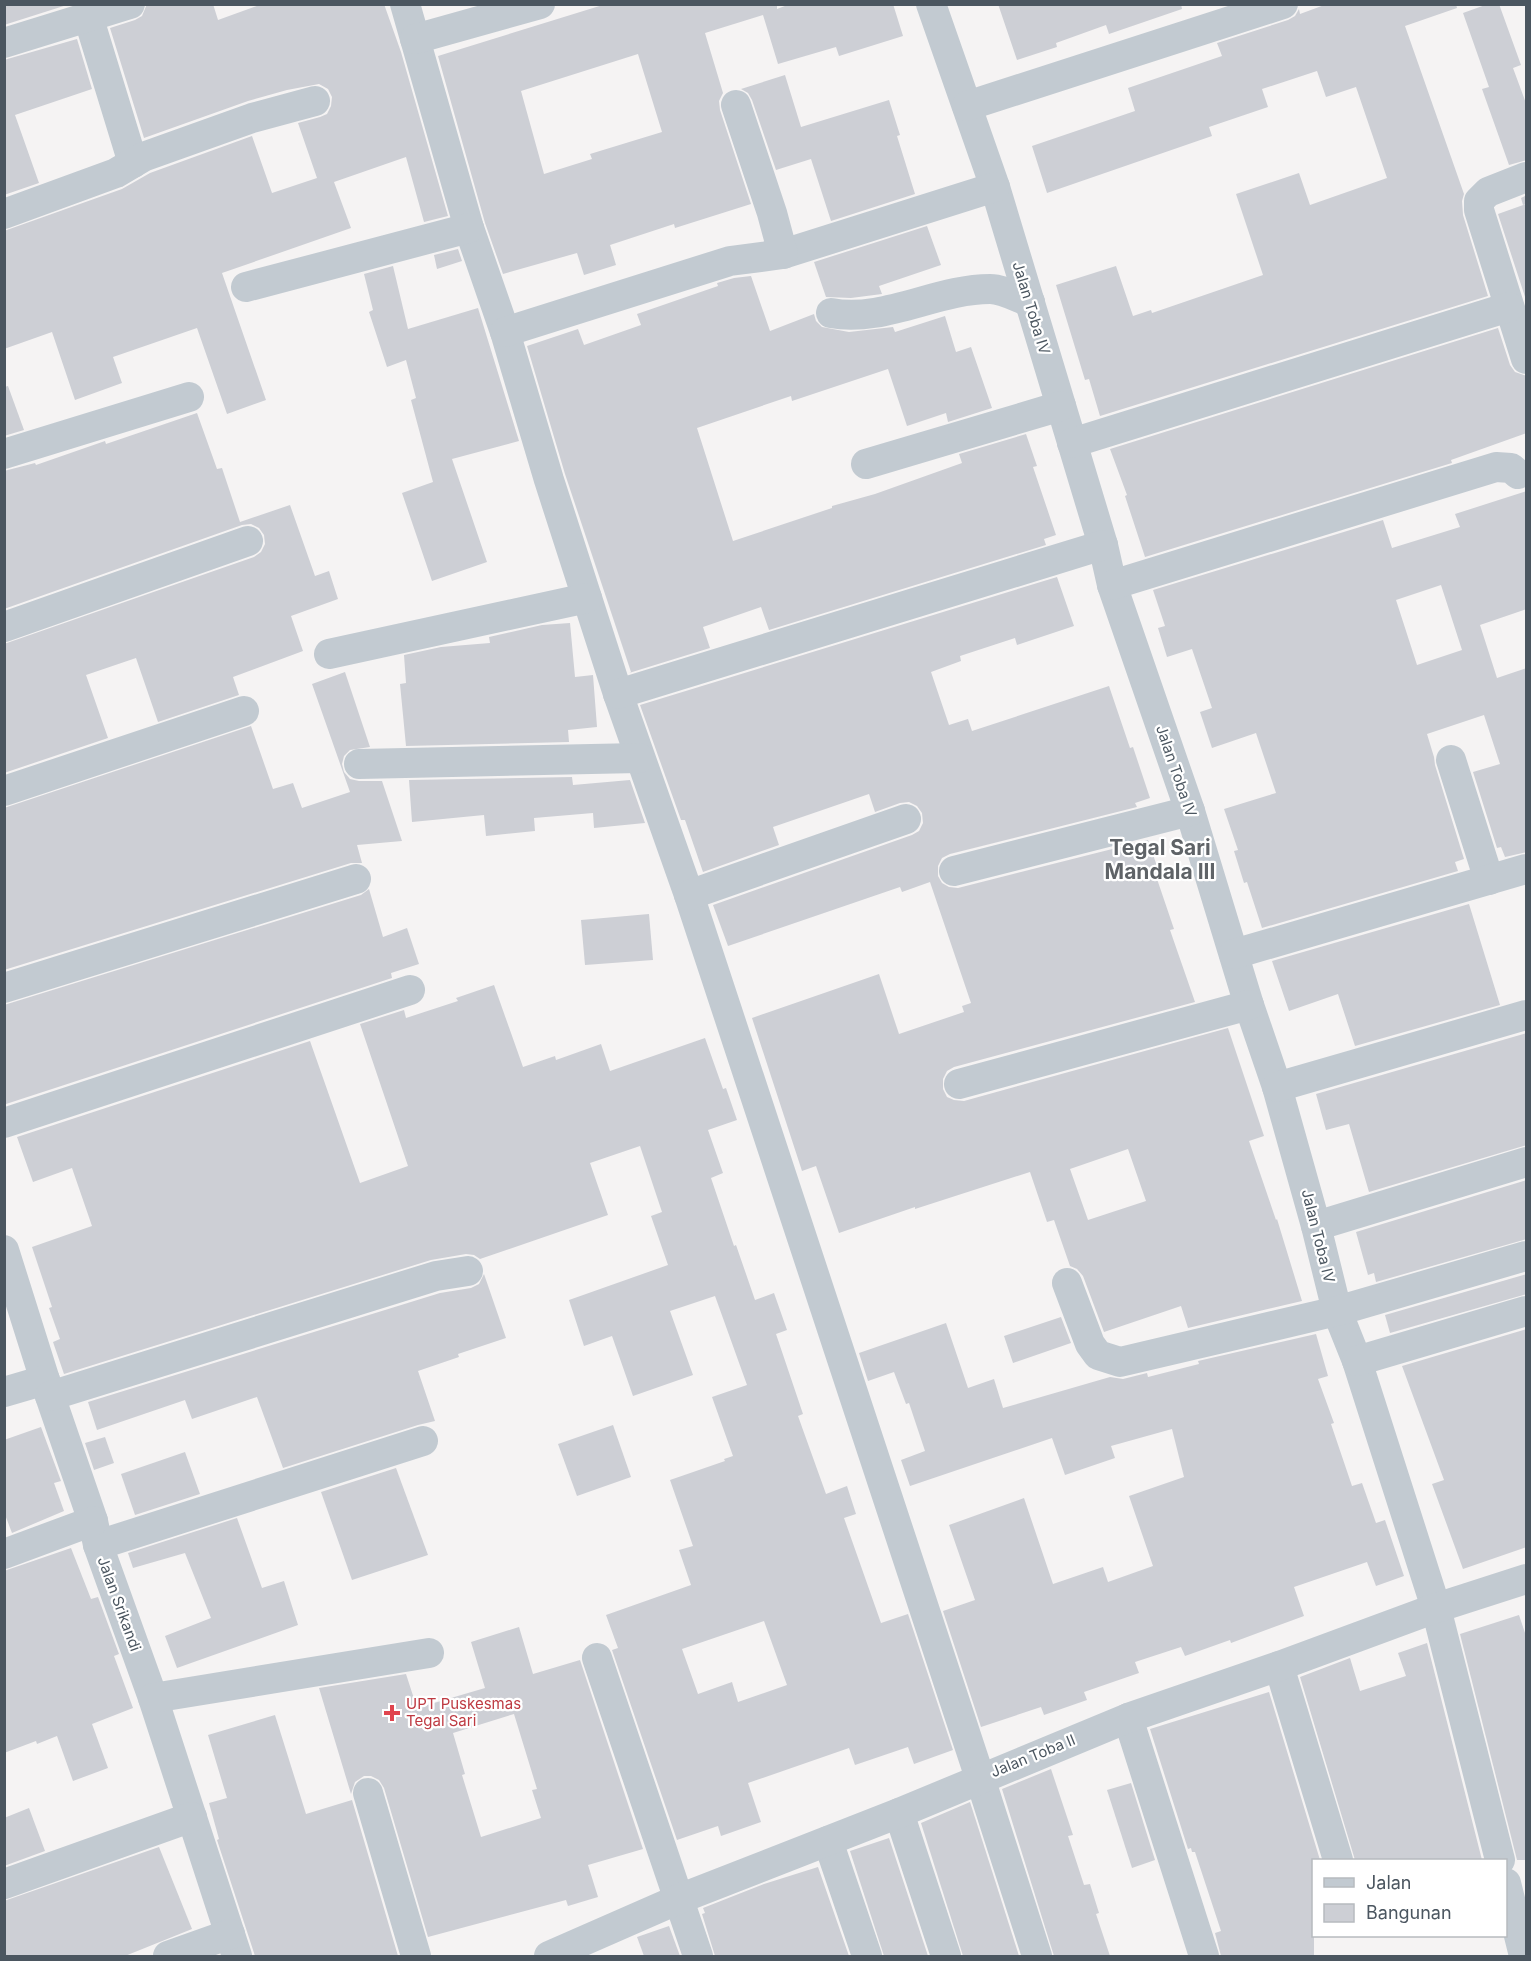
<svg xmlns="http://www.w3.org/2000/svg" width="1531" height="1961" viewBox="0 0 1531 1961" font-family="Inter,sans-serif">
	<rect width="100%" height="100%" fill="#f5f3f3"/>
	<g fill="#cdcfd5" fill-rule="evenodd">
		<path d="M4,4H70L4,25Z"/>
		<path d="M147,4H213L218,20L262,4H384L401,52L448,216L424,222L406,157L334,182L351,228L222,273L266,400L227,414L197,328L113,357L122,383L75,400L52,332L4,349V231L122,189L150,173L252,136L272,193L317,178L298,123L320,117L327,114L331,106L332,97L328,89L319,84L287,90L248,101L144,138L110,28L135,20L142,16Z"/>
		<path d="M606,4H777V9L790,4H893L903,36L839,56L836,47L778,64L763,15L705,33L723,93L719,101L720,110L751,204L675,228L674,224L610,245L616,265L584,275L577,253L503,274L485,223L438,56ZM638,54L662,132L590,154L592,159L544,174L521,91Z"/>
		<path d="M998,4H1181L1182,9L1109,34L1106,25L1056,43L1057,47L1017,60Z"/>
		<path d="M1327,4H1456L1457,8L1405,26L1464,194L1462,201L1463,215L1488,296L1100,416L1089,379L1085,380L1056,285L1116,266L1133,316L1151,310L1152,313L1263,275L1236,194L1299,173L1310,205L1387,178L1356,87L1326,97L1317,71L1262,89L1268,107L1209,127L1212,136L1047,193L1032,146L1135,111L1128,88L1222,56L1217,43L1288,20L1295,16L1299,9L1300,14Z"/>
		<path d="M1488,4H1499L1521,65L1513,68L1527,106V160L1509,165L1482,89L1489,87L1463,13Z"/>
		<path d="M77,39L92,89L15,115L39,183L4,195V60Z"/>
		<path d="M785,75L801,127L889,100L900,135L897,136L915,194L831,221L811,159L776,170L752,100L748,93L741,89Z"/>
		<path d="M1527,195V303L1498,214L1526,204L1523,205L1521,198Z"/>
		<path d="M927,226L941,265L879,286L882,294L851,298L826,297L814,262Z"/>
		<path d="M458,249L462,261L437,269L434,255Z"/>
		<path d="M393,266L408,329L478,308L519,441L452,459L487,562L432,581L402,493L433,482L411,400L416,398L406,360L387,367L369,312L373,310L364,274Z"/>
		<path d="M751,276L770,331L814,314L816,321L822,327L849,332L893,327L895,332L945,316L956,352L971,347L992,408L948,422L946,413L907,426L888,369L792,401L791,396L697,428L733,541L832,508V506L875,494L962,463L959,454L1026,434L1037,466L1033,467L1056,535L1044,539L1046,545L769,630L761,607L703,627L710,648L629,673L631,672L565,474L527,346L578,329L584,345L641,325L637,314L718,286L717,283L734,278Z"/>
		<path d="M1498,328L1510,365L1515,372L1527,376V433L1451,460L1452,463L1145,557L1125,496L1127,495L1110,449Z"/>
		<path d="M8,386L24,430L4,436V387Z"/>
		<path d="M197,413L217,469L222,468L240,522L290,505L315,576L329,571L338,599L291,616L303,651L233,677L239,695L158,722L136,658L86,675L108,738L4,773V644L254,557L261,552L265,544L264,535L259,528L251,524L242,525L4,609V471L35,463L36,465L105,441L106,444Z"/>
		<path d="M1527,491V609L1480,625L1497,678L1527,668V852L1505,857L1501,847L1497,848L1473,772L1500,764L1484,715L1427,734L1434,757L1435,765L1464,859L1455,862L1458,871L1262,928L1247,882L1244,883L1234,851L1238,850L1224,809L1276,793L1256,733L1212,748L1200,712L1212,708L1192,649L1167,657L1158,628L1165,626L1153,590L1383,520L1392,548L1460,527L1455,514ZM1441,585L1462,650L1417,665L1396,600Z"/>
		<path d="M1057,577L1074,626L1017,645L1015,638L960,656L961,661L931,672L949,725L968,719L972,731L1109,686L1130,748L1133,747L1150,798L1135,803L1137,807L950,854L942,858L938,866V876L942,883L949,887L958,888L1148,840L1160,875L1156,876L1174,929L1170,930L1195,1002L954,1067L947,1071L943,1079V1089L947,1097L954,1100L964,1101L1228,1028L1264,1136L1249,1141L1276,1220L1277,1219L1302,1301L1188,1328L1181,1306L1104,1332L1083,1276L1077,1269L1070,1266L1054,1220L1047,1222L1030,1172L915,1209V1207L839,1233L816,1166L802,1171L752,1018L879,974L899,1034L964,1012L962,1006L971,1003L930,882L902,892L900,887L728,946L713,905L912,835L919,831L923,823L922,813L917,806L909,802L900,803L875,812L869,794L773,827L779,845L703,872L685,820H681L640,705ZM1128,1149L1146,1201L1088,1220L1070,1169Z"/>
		<path d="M570,623L575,677L593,675L597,727L568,730L569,742L406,746L400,684L406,683L404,655L441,647L490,643L489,637L542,625Z"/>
		<path d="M345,672L370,747L350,750L344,756L342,764L344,772L350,779L359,781H382L402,841L357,845L362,863H351L4,970V808L251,726L273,789L293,783L302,808L350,792L312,684Z"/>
		<path d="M572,777L573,785L630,780L645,823L594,828L593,813L534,818L535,831L486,836L484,815L412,822L409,780Z"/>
		<path d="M369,889L383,937L407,928L419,964L391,973L392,978L6,1104L4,1005L361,895Z"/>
		<path d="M1469,904L1500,1005L1355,1046L1338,994L1289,1011L1272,961Z"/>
		<path d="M649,914L653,960L585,965L581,920Z"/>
		<path d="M494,985L523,1067L555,1056L556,1060L601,1044L610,1071L705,1038L723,1089L726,1088L737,1120L708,1130L723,1173L711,1178L734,1246L736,1245L755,1300L774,1293L787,1330L776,1334L803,1414L798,1416L826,1494L847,1486L856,1514L844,1518L881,1623L908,1614L953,1750L914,1764L908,1747L855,1765L849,1748L748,1783L761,1822L721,1836L718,1826L677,1840L612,1650L618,1648L606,1615L691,1585L679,1550L693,1546L670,1480L725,1461L724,1459L733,1456L712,1397L747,1385L715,1296L670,1311L693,1375L633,1396L612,1336L584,1346L569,1300L668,1265L651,1216L662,1212L640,1146L590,1163L608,1215L480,1259L474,1255L466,1254L431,1260L64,1374L53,1342L60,1339L49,1308L52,1307L32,1247L92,1226L72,1168L33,1182L17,1137L310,1041L360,1183L408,1166L360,1024L404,1010L406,1018L458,1001L456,998ZM764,1621L787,1685L738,1702L732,1682L698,1694L682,1649Z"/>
		<path d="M1527,1033V1145L1369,1192L1349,1124L1326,1130L1316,1094Z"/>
		<path d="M1527,1180V1239L1376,1282L1374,1273L1368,1275L1356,1232Z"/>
		<path d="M484,1274L506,1338L458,1354L459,1357L418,1371L435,1421L418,1425L283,1468L257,1397L192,1419L185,1400L97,1430L88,1402L440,1293L471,1288L479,1284Z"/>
		<path d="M1527,1274V1294L1390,1333L1385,1315Z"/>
		<path d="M1061,1317L1071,1343L1013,1363L1004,1336Z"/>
		<path d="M946,1323L968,1388L994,1379L1003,1408L1110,1377L1123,1379L1147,1373L1148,1377L1199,1364L1198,1361L1316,1334L1328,1376L1318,1379L1334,1423L1331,1424L1352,1486L1362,1483L1376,1523L1385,1520L1404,1576L1376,1586L1367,1562L1294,1587L1304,1616L1231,1643L1230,1640L1185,1656L1181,1647L1135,1662L1139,1673L1084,1692L1087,1700L1044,1715L1041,1707L981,1727L943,1611L975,1600L949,1525L1024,1498L1053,1584L1103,1567L1108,1582L1153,1566L1129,1496L1184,1477L1172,1429L1111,1446L1115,1458L1065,1475L1052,1438L910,1486L901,1460L925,1451L909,1403L906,1404L894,1372L868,1381L859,1353Z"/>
		<path d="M1527,1329V1547L1463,1569L1432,1484L1444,1480L1402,1366Z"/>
		<path d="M613,1425L631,1477L577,1496L558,1444Z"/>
		<path d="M41,1427L61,1481L54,1483L64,1511L12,1533L4,1512V1440Z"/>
		<path d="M105,1437L114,1463L94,1470L85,1443Z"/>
		<path d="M185,1452L200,1494L135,1515L121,1474Z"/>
		<path d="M396,1468L428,1555L352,1580L321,1492Z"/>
		<path d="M237,1518L262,1588L284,1581L298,1625L177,1668L165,1636L211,1618L185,1553L133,1568L128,1553Z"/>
		<path d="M71,1548L91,1599L98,1597L119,1654L114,1656L133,1708L92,1724L108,1768L73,1781L57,1736L37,1744L36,1741L4,1753V1571Z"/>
		<path d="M1519,1615L1527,1639V1860H1517L1460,1634Z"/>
		<path d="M519,1627L533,1674L580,1660L643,1849L588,1865L598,1897L568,1906L566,1900L428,1937L384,1788L379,1780L371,1776H364L355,1782L351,1794L319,1688L406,1674L417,1708L485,1688L471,1642ZM514,1714L537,1789L532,1790L541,1818L481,1837L462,1775L465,1774L453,1733Z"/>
		<path d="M1427,1643L1482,1860H1355L1300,1677L1350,1658L1360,1691L1406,1676L1398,1653Z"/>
		<path d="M1269,1692L1320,1860H1314V1956H1221L1215,1933L1221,1931L1195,1852H1192L1191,1848L1188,1849L1150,1729Z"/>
		<path d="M275,1715L306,1814L352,1800L398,1956H255L217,1840L219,1839L209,1803L227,1798L208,1735Z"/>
		<path d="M1051,1769L1073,1835L1068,1836L1084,1885L1090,1884L1099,1913L1096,1914L1110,1956H1054L1002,1789Z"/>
		<path d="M1131,1783L1155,1860L1132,1868L1107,1790Z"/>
		<path d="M970,1802L1019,1956H963L921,1823Z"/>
		<path d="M29,1808L45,1851L4,1866V1818Z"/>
		<path d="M889,1838L928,1956H884L850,1851Z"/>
		<path d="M159,1847L192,1929L125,1956H4V1901Z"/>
		<path d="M818,1867L849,1956H715L702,1914L705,1913L703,1908L764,1884Z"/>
		<path d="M669,1926L680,1956H644L637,1937Z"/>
	</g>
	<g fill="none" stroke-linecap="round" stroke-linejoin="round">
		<g stroke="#c2cad1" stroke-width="30">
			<path d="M405,4L469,228L505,332L549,480L618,694L689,895L980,1778L1037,1956"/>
			<path d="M931,4L995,187L1103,545L1112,585L1190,811L1249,1005L1277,1087L1316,1226L1337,1311L1357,1361L1436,1608L1500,1860"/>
			<path d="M88,16L133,163"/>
			<path d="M415,39L540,4"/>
			<path d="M4,43L130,4"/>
			<path d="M967,106L1283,4"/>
			<path d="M1526,177L1488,192L1479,201V210L1526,359"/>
			<path d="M4,214L116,173L143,157L252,118L315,101"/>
			<path d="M783,254L995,187"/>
			<path d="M246,287L469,228"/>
			<path d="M831,313C883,323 937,289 990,289C1003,289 1018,298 1030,302"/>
			<path d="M505,332L730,261L783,254L772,213L736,105"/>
			<path d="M1072,443L1509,307"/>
			<path d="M4,454L189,397"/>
			<path d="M866,464L1061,406"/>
			<path d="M1112,585L1496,467L1511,468L1518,474"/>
			<path d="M4,627L248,541"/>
			<path d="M329,654L587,598"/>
			<path d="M618,694L1103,545"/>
			<path d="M1451,760L1489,880"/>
			<path d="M359,764L639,758"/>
			<path d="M4,791L244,711"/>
			<path d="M954,871L1190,811"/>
			<path d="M689,895L906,819"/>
			<path d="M1234,954L1526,869"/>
			<path d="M4,988L356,879"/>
			<path d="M959,1084L1249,1005"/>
			<path d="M1277,1087L1526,1015"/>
			<path d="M4,1123L410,990"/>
			<path d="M1316,1226L1526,1162"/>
			<path d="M4,1250L50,1396L93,1521L98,1545L153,1698L237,1956"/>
			<path d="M1067,1283L1090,1344L1098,1355L1120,1362L1337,1311L1526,1256"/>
			<path d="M1357,1361L1526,1311"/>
			<path d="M4,1392L45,1380"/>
			<path d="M50,1396L436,1276L468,1271"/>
			<path d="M98,1545L423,1441"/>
			<path d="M4,1554L93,1521"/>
			<path d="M597,1658L698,1956"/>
			<path d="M1279,1666L1338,1860"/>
			<path d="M153,1698L429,1653"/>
			<path d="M1128,1718L1204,1956"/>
			<path d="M368,1793L416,1956"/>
			<path d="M899,1813L946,1956"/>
			<path d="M828,1841L867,1956"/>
			<path d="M1506,1883L1524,1956"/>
			<path d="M4,1884L192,1817"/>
			<path d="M168,1956L230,1934"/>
			<path d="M549,1956L679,1899L899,1813L1128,1718L1279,1666L1436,1608L1526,1579"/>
		</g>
	</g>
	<path fill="#e0444e" stroke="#fff" stroke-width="2" d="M389 1704h6v6h6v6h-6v6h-6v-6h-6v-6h6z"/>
	<g text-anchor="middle" stroke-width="4.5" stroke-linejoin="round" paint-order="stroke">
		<g font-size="15" fill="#4b5660" stroke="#fff">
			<text transform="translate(1031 308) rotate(73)" y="5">Jalan Toba IV</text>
			<text transform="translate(1176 771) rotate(71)" y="5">Jalan Toba IV</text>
			<text transform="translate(1318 1236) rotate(76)" y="5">Jalan Toba IV</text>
			<text transform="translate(119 1604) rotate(70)" y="5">Jalan Srikandi</text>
			<text transform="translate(1033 1756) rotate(-22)" y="5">Jalan Toba II</text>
		</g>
		<g font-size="15" fill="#be3a42" stroke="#fff" text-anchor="start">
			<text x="406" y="1709">UPT Puskesmas<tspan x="406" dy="17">Tegal Sari</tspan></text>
		</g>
		<g font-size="21" font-weight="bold" fill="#5f6367" stroke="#fff">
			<text x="1160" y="855">Tegal Sari<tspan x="1160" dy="24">Mandala III</tspan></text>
		</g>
	</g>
	<rect width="1531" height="1961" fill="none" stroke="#4b5660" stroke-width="12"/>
	<rect x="1312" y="1859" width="195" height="78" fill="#ffffff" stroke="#b7bbbf" stroke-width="1.5"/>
	<rect x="1324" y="1878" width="30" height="9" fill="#c2cad1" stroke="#b7bbbf" stroke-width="1.5"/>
	<text x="1366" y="1889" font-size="18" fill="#4b5660">Jalan</text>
	<rect x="1324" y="1904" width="30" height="18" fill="#cdcfd5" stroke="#b7bbbf" stroke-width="1.5"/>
	<text x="1366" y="1919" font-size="18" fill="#4b5660">Bangunan</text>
</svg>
